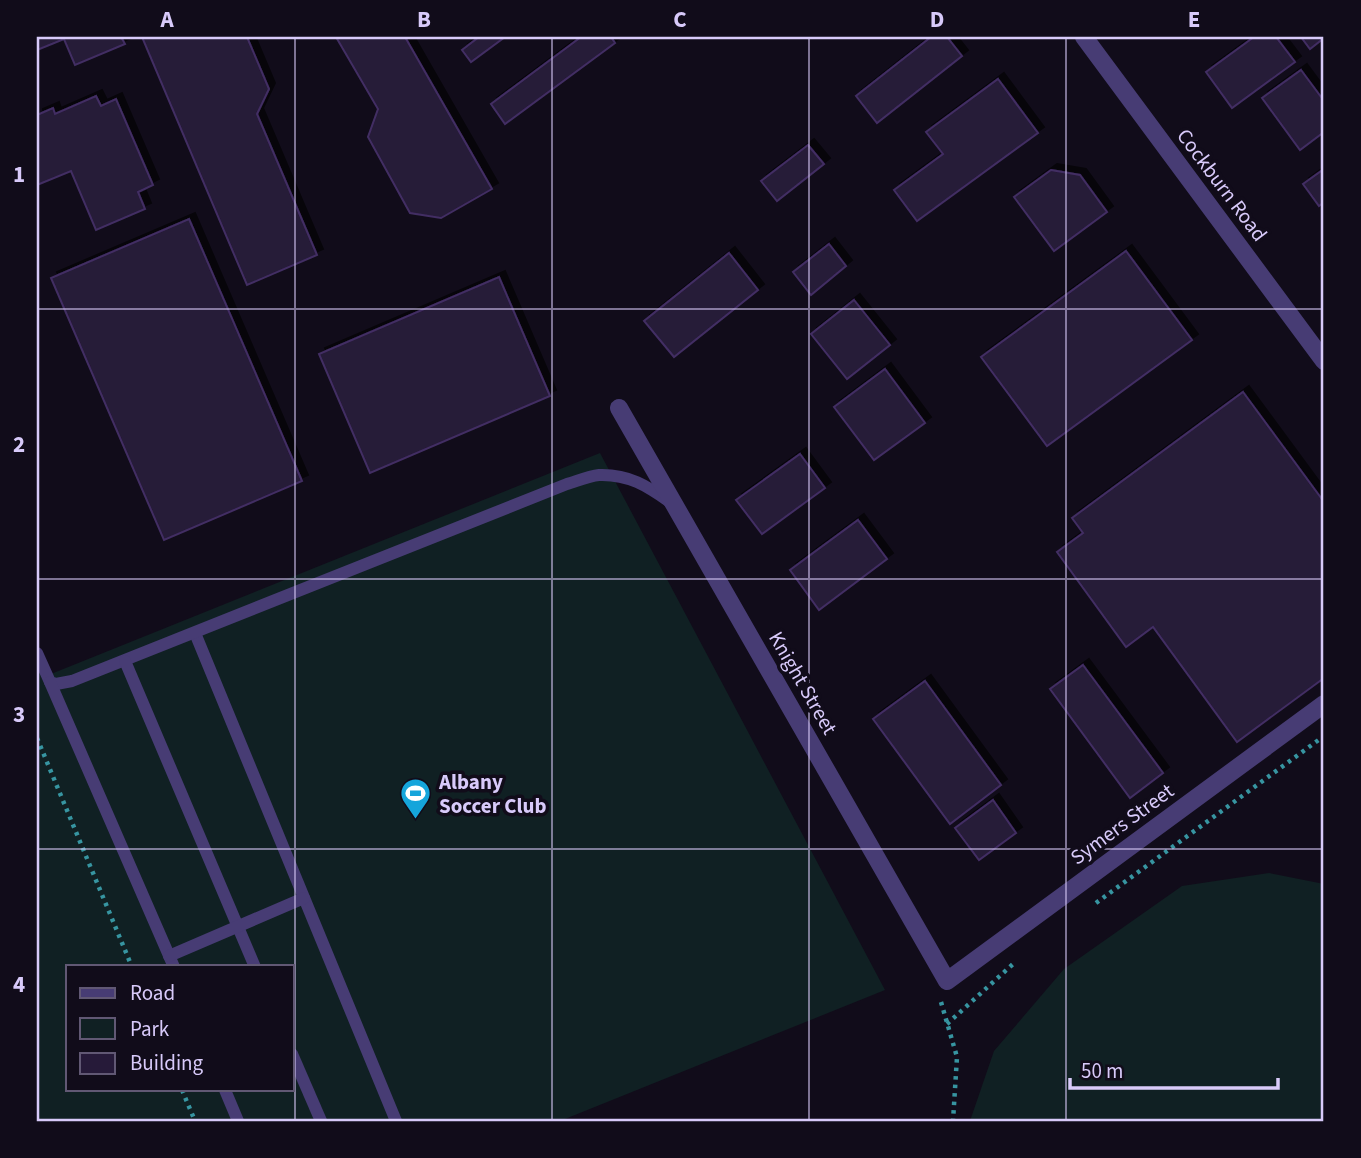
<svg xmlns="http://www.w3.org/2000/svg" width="1361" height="1158" viewBox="0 0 1361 1158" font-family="'Source Sans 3',sans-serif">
	<defs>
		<filter id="shadow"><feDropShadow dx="6" dy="-6" stdDeviation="0" flood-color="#0009"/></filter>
	</defs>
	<rect width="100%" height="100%" fill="#110c1a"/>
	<g fill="#102023" fill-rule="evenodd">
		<path d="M600,453L885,990L560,1121H37V654L46,676ZM68,967H292V1090H68Z"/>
		<path d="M1269,873L1324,884V1121H970L994,1051L1064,969L1182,886Z"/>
	</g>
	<g fill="#261a39" stroke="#422e63" stroke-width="2" filter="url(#shadow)">
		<path d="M37,37H121L125,44L75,65L64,39L37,50Z"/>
		<path d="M142,37H247L269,89L257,114L317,255L247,285Z"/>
		<path d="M336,37H405L492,189L441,218L410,213L368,137L378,109Z"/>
		<path d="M479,37H505L471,62L462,50Z"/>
		<path d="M581,37H611L615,43L505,124L491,104Z"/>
		<path d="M931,37H947L962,56L877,123L856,96Z"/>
		<path d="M1254,37H1276L1295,62L1232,108L1206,72Z"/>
		<path d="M1301,37H1324V38L1310,49Z"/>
		<path d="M1301,70L1324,101V132L1300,150L1262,98Z"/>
		<path d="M998,79L1038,133L917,221L894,190L943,154L926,132Z"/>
		<path d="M96,96L101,106L116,99L153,185L138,192L145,209L96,230L71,171L37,185V115L53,108L55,114Z"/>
		<path d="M808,145L824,164L777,201L761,181Z"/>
		<path d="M1324,169V202L1319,206L1303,184Z"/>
		<path d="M1051,170L1080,175L1107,212L1054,251L1014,197Z"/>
		<path d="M189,219L302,481L164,540L51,278Z"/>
		<path d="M829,244L846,266L811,295L793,272Z"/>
		<path d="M1126,251L1192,340L1047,446L981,357Z"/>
		<path d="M729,253L758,290L674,357L644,321Z"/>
		<path d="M499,277L550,396L370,473L319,354Z"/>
		<path d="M854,300L890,345L847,379L811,334Z"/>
		<path d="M885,369L925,423L874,460L834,407Z"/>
		<path d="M1243,392L1324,502V678L1237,742L1153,627L1126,647L1057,552L1083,533L1072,518Z"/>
		<path d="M800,454L825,488L762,534L736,500Z"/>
		<path d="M858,520L887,559L819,610L790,570Z"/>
		<path d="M1083,665L1163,773L1130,798L1050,689Z"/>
		<path d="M925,681L1001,785L950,824L873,719Z"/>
		<path d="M993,800L1016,833L979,860L955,828Z"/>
	</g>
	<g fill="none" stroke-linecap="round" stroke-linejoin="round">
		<g stroke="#3795a1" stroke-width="4.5" stroke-dasharray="3.5 5" stroke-linecap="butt">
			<path d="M37,738L132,967"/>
			<path d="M1096,903L1324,736"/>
			<path d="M941,1002L957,1057L953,1121"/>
			<path d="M947,1024L1013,964"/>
			<path d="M182,1090L195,1121"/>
		</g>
		<g stroke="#473c74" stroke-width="12">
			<path d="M195,633L396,1121"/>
			<path d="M37,653L50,682L56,684L72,681L567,484C577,481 589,476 599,475C629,474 647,486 670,502"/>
			<path d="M125,661L255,967"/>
			<path d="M50,682L174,967"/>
			<path d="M169,956L304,898"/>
			<path d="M292,1054L321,1121"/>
			<path d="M225,1090L238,1121"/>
		</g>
		<g stroke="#473c74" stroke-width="18">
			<path d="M1084,37L1324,361"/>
			<path d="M619,408L947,981L1324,704"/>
		</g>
	</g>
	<path fill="none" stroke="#d8cafa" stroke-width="2" stroke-opacity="0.55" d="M295,37V1121M552,37V1121M809,37V1121M1066,37V1121M37,309H1324M37,579H1324M37,849H1324"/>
	<defs>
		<symbol id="stadium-pin" viewBox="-11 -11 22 30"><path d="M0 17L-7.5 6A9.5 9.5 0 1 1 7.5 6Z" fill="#15a5db" stroke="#110c1a"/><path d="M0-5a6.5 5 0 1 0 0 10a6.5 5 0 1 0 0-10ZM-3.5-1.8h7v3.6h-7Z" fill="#fff"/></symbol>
	</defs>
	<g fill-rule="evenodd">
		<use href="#stadium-pin" x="398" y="776" width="35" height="47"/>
	</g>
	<g text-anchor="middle" stroke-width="7" stroke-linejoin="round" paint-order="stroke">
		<g font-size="21" fill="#d8cafa" stroke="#110c1a">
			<text transform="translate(1222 185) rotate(53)" y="7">Cockburn Road</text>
			<text transform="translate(803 683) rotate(60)" y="7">Knight Street</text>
			<text transform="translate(1122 824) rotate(-36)" y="7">Symers Street</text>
		</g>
		<g font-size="21" font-weight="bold" fill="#d8cafa" stroke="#110c1a" text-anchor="start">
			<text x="439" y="789">Albany<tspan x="439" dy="24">Soccer Club</tspan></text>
		</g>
	</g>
	<rect width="1361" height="1158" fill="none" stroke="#110c1a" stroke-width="77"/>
	<rect x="66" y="965" width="228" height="126" fill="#110c1a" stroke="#615874" stroke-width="2"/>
	<rect x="80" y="988" width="35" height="10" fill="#473c74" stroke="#615874" stroke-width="2"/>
	<text x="130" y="1000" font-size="21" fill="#d8cafa">Road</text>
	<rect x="80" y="1018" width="35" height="21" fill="#102023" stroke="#615874" stroke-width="2"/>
	<text x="130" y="1036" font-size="21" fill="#d8cafa">Park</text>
	<rect x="80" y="1053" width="35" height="21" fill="#261a39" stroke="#615874" stroke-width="2"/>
	<text x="130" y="1070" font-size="21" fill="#d8cafa">Building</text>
	<path d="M1070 1078v10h208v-10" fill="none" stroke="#d8cafa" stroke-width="3.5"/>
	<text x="1081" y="1078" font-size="21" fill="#d8cafa" stroke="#110c1a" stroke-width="5" paint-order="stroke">50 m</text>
	<rect x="38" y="38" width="1284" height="1082" fill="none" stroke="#d8cafa" stroke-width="2.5"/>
	<g font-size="23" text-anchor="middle" font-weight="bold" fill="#d8cafa">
		<text x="167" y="27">A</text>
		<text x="424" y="27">B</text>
		<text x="680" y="27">C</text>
		<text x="937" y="27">D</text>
		<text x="1194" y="27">E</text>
		<text x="19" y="182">1</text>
		<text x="19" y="452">2</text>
		<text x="19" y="722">3</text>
		<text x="19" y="992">4</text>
	</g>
</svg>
